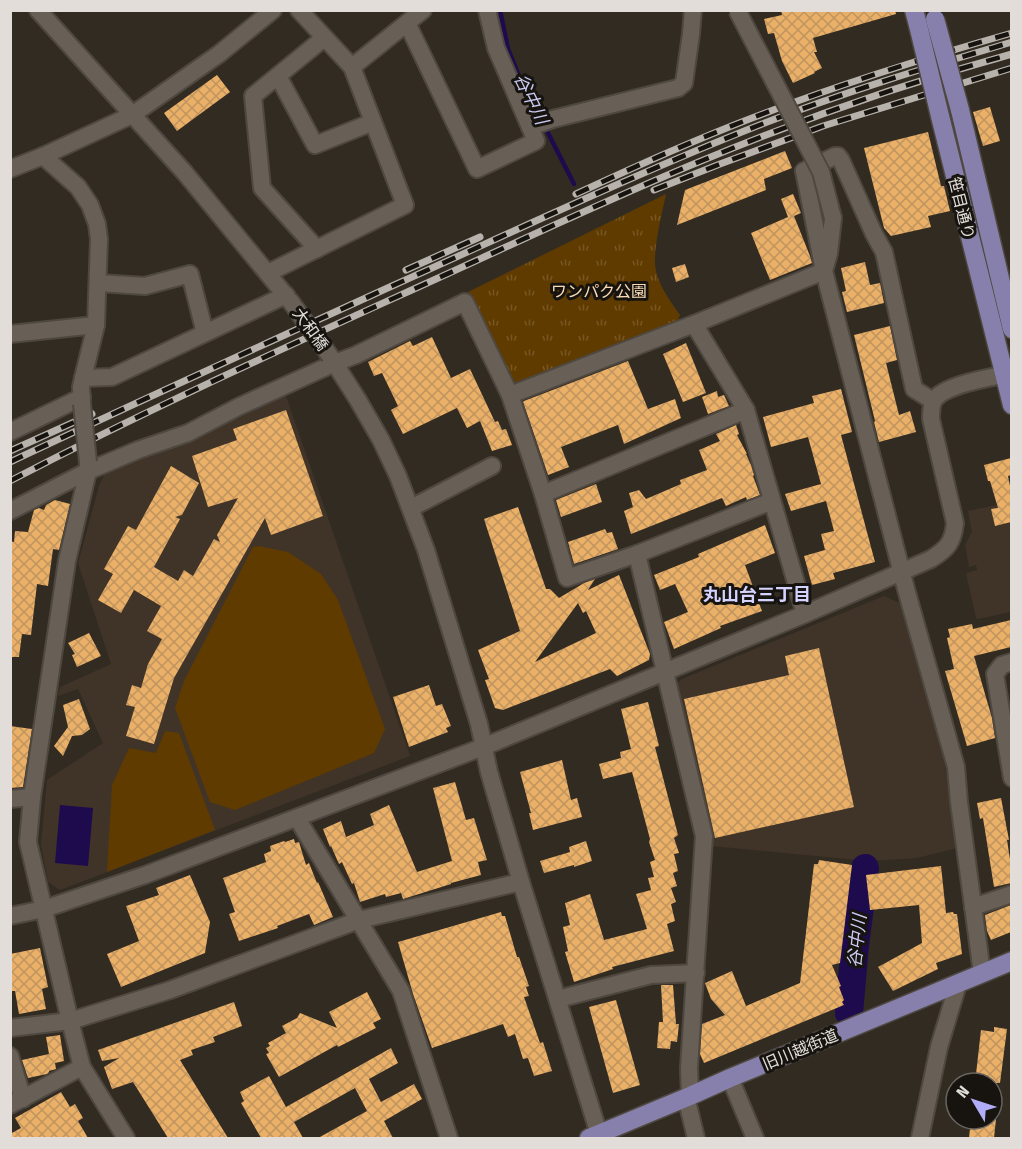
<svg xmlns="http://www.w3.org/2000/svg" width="1022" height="1149" viewBox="0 0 1022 1149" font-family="'Fira Sans Condensed','Noto Sans JP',sans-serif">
	<defs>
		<pattern id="grass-tufts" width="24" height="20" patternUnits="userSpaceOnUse" patternTransform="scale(1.5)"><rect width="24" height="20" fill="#603b00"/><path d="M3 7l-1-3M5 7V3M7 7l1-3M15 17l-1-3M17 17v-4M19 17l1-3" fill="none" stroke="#765724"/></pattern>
		<pattern id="building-cross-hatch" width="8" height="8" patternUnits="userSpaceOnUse" patternTransform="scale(1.5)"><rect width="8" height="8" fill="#eab068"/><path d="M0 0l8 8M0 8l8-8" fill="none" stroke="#c0945e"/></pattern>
	</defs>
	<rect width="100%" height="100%" fill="#322b22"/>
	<g fill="#403428">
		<path d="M286,396L410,756L60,890L48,882L41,845L47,780L103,743L78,689L58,696L60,687L111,664L78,563L99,486L106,471L199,435Z"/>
		<path d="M1011,502V612L978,619L976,618L966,573L977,570L976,565L969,567L965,545L972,532L968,511Z"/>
		<path d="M884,596L902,604L939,737L948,780L957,848L917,858L868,861L712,846L676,684L682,679Z"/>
	</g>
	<path fill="url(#grass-tufts)" d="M666,194C662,213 654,245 655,264C656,282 670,301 680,315L677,322L517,385L511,382L468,292Z"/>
	<g fill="#603b00">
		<path d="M259,546L288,552L321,574L338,600L385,729L374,753L235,810L210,802L175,708L184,681L253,547Z"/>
		<path d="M165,731L179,733L215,830L107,872L112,785L129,748L156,753Z"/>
	</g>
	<path fill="#1d0b4e" d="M60,805L93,808L88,866L55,863Z"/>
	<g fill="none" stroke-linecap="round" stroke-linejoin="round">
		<path stroke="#1d0b4e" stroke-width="4.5" d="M500,10L508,49L519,76L574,184"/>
		<path stroke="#1d0b4e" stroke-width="28" d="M849,1013L855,945L865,868"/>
	</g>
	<g fill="url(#building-cross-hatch)" fill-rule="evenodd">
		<path d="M781,10H895L896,14L813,38L817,52H814L822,68L814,72L815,73L793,83L782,61L774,33L768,34L764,19L782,15Z"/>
		<path d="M217,75L230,92L177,131L164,113Z"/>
		<path d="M990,107L1000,141L983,146L973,112Z"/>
		<path d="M928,132L941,186H944L950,211L928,216L931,227L891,236L884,228L864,148Z"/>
		<path d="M785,151L792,168L764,179L766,190L677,225L685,190Z"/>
		<path d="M793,194L801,213L794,216L810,256L812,263L770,280L751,233L788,217L781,199Z"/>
		<path d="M865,262L870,285L880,283L884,303L847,312L842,292L846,291L841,268Z"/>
		<path d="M685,264L689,277L676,282L672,268Z"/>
		<path d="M890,326L897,360L886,363L899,415L910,411L916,432L879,442L874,422L875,421L854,335Z"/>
		<path d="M432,337L451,378L470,369L495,422L498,421L502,430L506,429L512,445L492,451L480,421L467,428L457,408L403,434L391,410L398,406L382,373L374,376L368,362L410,341L413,346Z"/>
		<path d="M686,343L706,393L683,402L663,354Z"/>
		<path d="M628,361L648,409L675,399L681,418L624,444L618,425L561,447L569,467L548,475L523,402L524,401Z"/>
		<path d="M841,389L852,432L841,435L875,562L833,573L835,579L812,585L804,556L825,550L821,534L834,531L826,501L791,511L785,494L821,484L808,437L771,447L763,417L814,403L812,396Z"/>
		<path d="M717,391L718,397L724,395L729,406L708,414L702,397Z"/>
		<path d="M286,410L323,516L271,535L265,518L174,678L154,744L126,736L135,707L126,705L132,685L141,688L148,664L162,639L147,631L161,606L134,590L121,613L98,600L113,574L104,569L128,526L136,530L171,466L199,483L182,515L175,517L180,519L154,567L178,581L184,570L193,576L214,539L220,542L217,535L238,498L208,507L192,456L237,440L233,429Z"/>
		<path d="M736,425L739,434L737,435L747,454H746L751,465L754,475L753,476L760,495L747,500L746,497L726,506L722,498L631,534L624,511L633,507L629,493L639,490L646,499L681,484L680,480L707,470L699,450L720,441L716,434Z"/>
		<path d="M1011,458V475L1008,476L1011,491V522L995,526L991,509L998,508L990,481H988L984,465Z"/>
		<path d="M596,484L602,502L561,517L556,500Z"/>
		<path d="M55,500L70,504L59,550L53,549L48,586L37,584L31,635L22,634L19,657H10V541L14,542L15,531L28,532L34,510L39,508L44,510L46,505Z"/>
		<path d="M518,507L546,589H550L559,598L584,583L595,579L588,590L619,575L650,654L649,660L617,676L610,669L503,710L495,708L485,680L489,679L478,650L520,631L484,519ZM578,603L583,613L586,611L596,633L535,662Z"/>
		<path d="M765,525L775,553L745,565L762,611L720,626L721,628L674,649L664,622L688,612L675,584L660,590L654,575L699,557L698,554Z"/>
		<path d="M605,529L607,533L612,532L618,549L574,564L568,542Z"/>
		<path d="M1011,620V647L974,656L992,718L995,738L967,746L945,671L954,669L947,638L950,637L948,629L972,624L973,629Z"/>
		<path d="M89,633L101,656L77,667L72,655L75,654L68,643Z"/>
		<path d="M819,648L854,807L715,838L684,699L789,675L785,656Z"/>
		<path d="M429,685L436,706L442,704L451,726L446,728L448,732L409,747L393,697Z"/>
		<path d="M79,699L90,729L82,735L72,736L63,756L54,746L68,727L63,705Z"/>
		<path d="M648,702L659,746L655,747L678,835L674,838L679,853L674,854L678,871L673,873L677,886L671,888L676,902L671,904L675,921L667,924L674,951L612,967L613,969L574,982L565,952L568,951L563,927L570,925L565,903L590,894L604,940L647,929L636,894L651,890L648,878L654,877L650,862L655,860L649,842L650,839L632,772L603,779L599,764L621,758L620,752L631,749L621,709Z"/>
		<path d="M10,726L32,729L23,787L10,788Z"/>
		<path d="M562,760L571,800L577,798L582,817L533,830L529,813H531L520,772Z"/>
		<path d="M455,782L466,820L474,818L487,860L478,862L481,875L451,883V884L403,899L401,893L386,897L385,894L360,902L354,883L352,884L342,862L339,864L331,846L330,847L323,829L341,821L346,837L374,825L370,814L389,805L417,872L452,861L433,788Z"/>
		<path d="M1001,798L1009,840H1007L1011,866V883L994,887L983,818L980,819L977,803Z"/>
		<path d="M294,839L295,843L299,842L306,865L309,863L317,883L318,882L333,917L314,925L309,914L277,926L278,928L239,941L229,914L235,912L223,878L266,862L264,854L271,851L270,846L284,841L285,842Z"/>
		<path d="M586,841L592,861L574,867V865L544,873L540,861L570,852L569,847Z"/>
		<path d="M819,860L852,865L840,963L832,965L841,986L839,987L844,1000L842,1002L844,1005L704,1063L700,1054L702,1024L725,1015L711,999L705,983L732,971L746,1006L800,983L814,864H818Z"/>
		<path d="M941,866L946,913L953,912L954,914H957L962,954L936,963L938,969L893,991L878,967L922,943L919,905L870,910L866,875Z"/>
		<path d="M190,875L210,922L205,953L121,987L107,954L139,941L126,906L159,895L156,888Z"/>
		<path d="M1011,905V932L991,940L987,931L985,915Z"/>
		<path d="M501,912L502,916H505L517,957H519L529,986L526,987L529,996L524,997L540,1043L543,1042L552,1071L534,1076L528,1058L523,1059L515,1034L508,1037L503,1024L432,1048L413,994L398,942Z"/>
		<path d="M40,948L48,987L42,989L46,1009L19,1014L15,991H12L10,985V954Z"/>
		<path d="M661,985H673L676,1024H679L677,1042L671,1041L670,1049L657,1048L659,1022H663Z"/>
		<path d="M367,992L381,1019L373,1023L376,1028L338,1047L337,1045L279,1077L266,1054L269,1053L266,1048L270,1046L268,1043L286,1033L282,1026L297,1018L300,1013L337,1028L329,1012Z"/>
		<path d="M616,1000L640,1085L613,1093L589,1007Z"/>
		<path d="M234,1002L242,1026L213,1037L215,1042L191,1050L193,1055L180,1060L228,1138H168L133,1082L112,1089L104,1067L119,1058L102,1061L98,1050Z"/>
		<path d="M994,1027L1007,1029L1000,1083H975L981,1030L994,1032Z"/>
		<path d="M60,1035L64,1061L55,1063L56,1069L49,1071V1072L47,1074L28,1078L22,1060L49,1054L46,1037Z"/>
		<path d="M391,1048L398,1063L369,1079L381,1102L414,1084L422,1099L384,1121L393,1138H318L367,1111L355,1088L294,1122L303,1138H261L241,1103L244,1101L240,1092L269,1076L286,1107Z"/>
		<path d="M61,1092L70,1107L75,1104L83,1118L78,1121L88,1138H10V1134L21,1128L15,1118Z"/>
		<path d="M971,1119H996L994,1138H969Z"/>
	</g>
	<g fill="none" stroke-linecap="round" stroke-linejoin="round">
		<defs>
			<g id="minor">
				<path d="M38,10L185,173L291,302"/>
				<path d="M407,23L477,169L536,141L496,48L487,10"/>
				<path d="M352,67L423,10"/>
				<path d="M278,76L315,145L373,122"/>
				<path d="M530,127L553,119L678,88L684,83L691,34L693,10"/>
				<path d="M43,156L78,187L90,205L97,224L99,239L96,325L83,378L81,387L82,404"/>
				<path d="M10,169L43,156L132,115L219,54L273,10"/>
				<path d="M833,218L829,253L824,271L906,589L956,767L959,802L982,973"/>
				<path d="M317,249L262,188L253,96L324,38"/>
				<path d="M268,273L405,205L352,67L299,10"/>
				<path d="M98,283L145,286L190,274L205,333"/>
				<path d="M694,324L746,410L805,614"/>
				<path d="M10,334L96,325"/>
				<path d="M330,356L358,400L381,440L398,476L426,550L479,724L489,772L521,882L599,1134"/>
				<path d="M83,378L112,377L286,295"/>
				<path d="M510,395L694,324L824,271L804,171L835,156H838L841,160L874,234L884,252L914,389L933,401"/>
				<path d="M10,432L82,397"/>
				<path d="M88,464V471L67,561L32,797L28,842L70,1021L82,1067L126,1138"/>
				<path d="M543,494L746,410"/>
				<path d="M411,508L492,466"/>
				<path d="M10,511L88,471L138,450L188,433L238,407L335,363L356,355L465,302L510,395L543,494L567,578L637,554L772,501"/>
				<path d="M637,554L704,836L689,1068L690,1096"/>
				<path d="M1012,662L1002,665L995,674L1012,778"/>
				<path d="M10,799L32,797"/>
				<path d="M297,818L401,991L449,1138"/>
				<path d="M973,907L1012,894"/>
				<path d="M10,916L44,909L145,875L483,747L805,614L931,559C947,549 953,543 955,523L931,419C931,412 931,405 934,400C945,384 993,377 1012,373"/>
				<path d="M558,999L651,975L696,973"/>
				<path d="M10,1028L70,1021L170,990L359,920L521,882"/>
				<path d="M10,1056L23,1099"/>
				<path d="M730,1078L755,1138"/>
				<path d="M686,1097L696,1138"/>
				<path d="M10,1105L82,1067"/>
				<path d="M920,1138L939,1047L958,984"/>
			</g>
			<g id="major">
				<path d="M914,10L918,25"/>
				<path d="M960,110L1012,329"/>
				<path d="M940,116L1012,405"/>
				<path d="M589,1138L690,1096L730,1078L1012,961"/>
			</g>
		</defs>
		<use href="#minor" stroke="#4e4840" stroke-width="20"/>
		<use href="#major" stroke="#4e4840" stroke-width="21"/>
		<use href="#minor" stroke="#686056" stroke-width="16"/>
		<use href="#major" stroke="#8780ac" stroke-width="18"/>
		<defs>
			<g id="rail">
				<path d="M654,190L720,164L823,126L1012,68"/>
				<path d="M576,194C634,167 692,141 752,118C837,85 924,58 1012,33"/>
				<path d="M406,270L480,237"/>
				<path d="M10,451L92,414"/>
				<path d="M10,462C137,402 265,344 392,286C515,231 637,173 762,124C844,92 928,67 1012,42"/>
				<path d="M10,481C150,408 293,344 436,279C524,239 611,198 701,161C802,119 906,83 1012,54"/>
			</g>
		</defs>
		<use href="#rail" stroke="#b8b2ac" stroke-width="7"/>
		<use href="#rail" stroke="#171410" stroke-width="4.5" stroke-dasharray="14" stroke-linecap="butt"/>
		<defs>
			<g id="minor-bridge">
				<path d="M737,10L821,172L833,218"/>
				<path d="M291,302L330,356"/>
				<path d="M82,404L88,462"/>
			</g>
			<g id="major-bridge">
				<path d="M935,19L960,110"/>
				<path d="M918,25L940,116"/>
			</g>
		</defs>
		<use href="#minor-bridge" stroke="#4e4840" stroke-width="20" stroke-linecap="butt"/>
		<use href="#major-bridge" stroke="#4e4840" stroke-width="21" stroke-linecap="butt"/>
		<use href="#minor-bridge" stroke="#686056" stroke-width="16"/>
		<use href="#major-bridge" stroke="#8780ac" stroke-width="18"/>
	</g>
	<g text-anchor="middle" stroke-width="6" stroke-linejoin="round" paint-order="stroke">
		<g font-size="16" fill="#e2ddd8" stroke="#171410">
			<text transform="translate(962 208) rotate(76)" y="6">笹目通り</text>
			<text transform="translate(311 329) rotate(54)" y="6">大和橋</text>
			<text transform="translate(800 1049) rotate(-23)" y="6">旧川越街道</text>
		</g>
		<g font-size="16" fill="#fadbb8" stroke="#171410">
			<text x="599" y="297">ワンパク公園</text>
		</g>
		<g font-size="18" font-style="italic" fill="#cbcaf3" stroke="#171410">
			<text transform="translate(531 99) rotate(64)" y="6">谷中川</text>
			<text transform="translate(857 941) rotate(-84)" y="6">谷中川</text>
		</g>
		<g font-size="18" font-weight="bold" fill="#d4d2fe" stroke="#171410">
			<text x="757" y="601">丸山台三丁目</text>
		</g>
	</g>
	<rect width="1022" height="1149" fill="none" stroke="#e2ddd8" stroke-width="24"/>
	<g transform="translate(974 1101) rotate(309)"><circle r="28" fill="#171410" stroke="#686460" stroke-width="1.5"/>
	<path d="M0-4.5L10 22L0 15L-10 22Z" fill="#b2adf9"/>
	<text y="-9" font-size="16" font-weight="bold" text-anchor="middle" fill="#e2ddd8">N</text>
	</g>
</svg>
